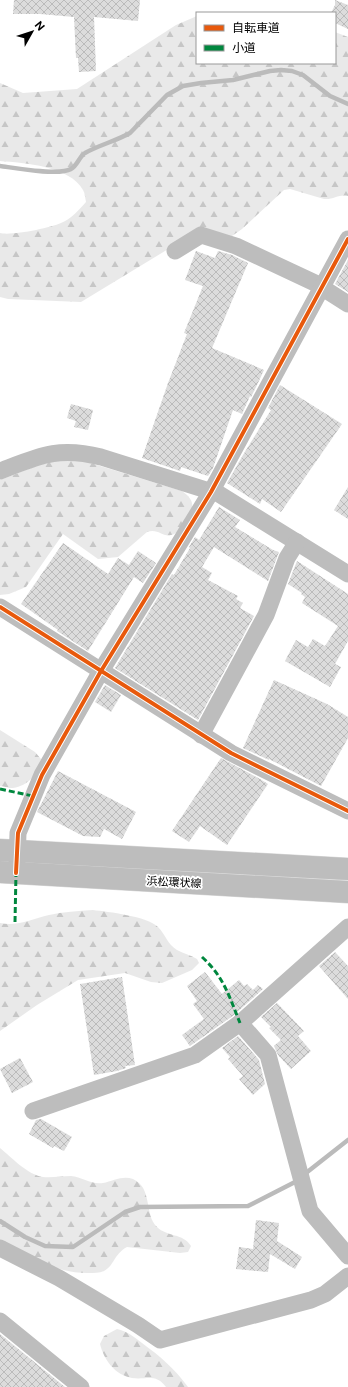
<svg xmlns="http://www.w3.org/2000/svg" width="348" height="1387" viewBox="0 0 348 1387" font-family="'Public Sans','Noto Sans JP',sans-serif">
	<defs>
		<pattern id="forest-firs" width="22" height="20" patternUnits="userSpaceOnUse"><rect width="22" height="20" fill="#e9e9e9"/><path d="M5 1l3.5 6h-7zM16 11l3.5 6h-7z" fill="#c6c6c6"/></pattern>
		<pattern id="building-cross-hatch" width="8" height="8" patternUnits="userSpaceOnUse"><rect width="8" height="8" fill="#dcdcdc"/><path d="M0 0l8 8M0 8l8-8" fill="none" stroke="#bbb"/></pattern>
	</defs>
	<rect width="100%" height="100%" fill="#fff"/>
	<g fill="url(#forest-firs)">
		<path d="M197,16V63H335V32L348,37V196C339,194 333,200 324,199L290,189L284,190L242,229L232,236L193,234L81,302L8,299L0,297V233C11,236 50,228 61,223C71,219 79,210 86,202C85,198 85,193 83,190C70,166 24,163 0,161V83L23,93L77,89L176,25Z"/>
		<path d="M54,461H84L182,491C198,502 193,511 183,525C180,529 177,534 171,535C162,537 158,528 147,532L118,557L98,559L63,534L26,587L9,594L0,595V480L39,465Z"/>
		<path d="M0,730L35,752L41,759C40,774 25,789 9,788C6,787 3,786 0,786Z"/>
		<path d="M93,910C108,912 147,916 158,927C166,935 167,944 177,950C184,954 191,955 197,959L199,963L192,970L162,983L151,982L125,973L78,980L37,1005L0,1031V923C17,927 32,919 49,915C63,912 78,911 93,910Z"/>
		<path d="M0,1148C11,1157 28,1175 43,1177C52,1178 61,1176 71,1176C82,1177 92,1185 103,1183C113,1181 123,1175 133,1179C153,1188 144,1215 157,1227C167,1237 183,1233 191,1246L188,1252L180,1253L127,1247C114,1254 114,1266 104,1271C99,1273 94,1273 89,1273C56,1274 28,1255 0,1240Z"/>
		<path d="M117,1329C127,1331 134,1337 142,1343C161,1357 174,1368 188,1387H166C156,1373 147,1380 132,1378C115,1375 104,1360 100,1344L104,1336Z"/>
	</g>
	<g fill="none" stroke-linecap="round" stroke-linejoin="round">
		<g stroke="#bbb" stroke-width="4.5">
			<path d="M0,166C15,168 59,176 71,169C77,166 79,157 85,153C99,145 116,141 130,133L167,95L183,86L201,83L233,80L270,71L281,70L292,71L303,75L330,96L348,104"/>
			<path d="M306,1173L348,1140"/>
			<path d="M0,1221L25,1237L45,1246L73,1247L125,1212L140,1207L248,1206L295,1182"/>
		</g>
	</g>
	<g fill="url(#building-cross-hatch)">
		<path d="M14,0H140L138,21L94,17L96,71L79,72L78,58H76L74,17L40,14H13Z"/>
		<path d="M335,0L348,5V29L335,23V13H331L335,5Z"/>
		<path d="M196,251L215,258L218,251L232,255L248,263L212,348L264,370L258,383L251,397L250,396L242,414L233,410L213,468L208,476L181,467L180,471L142,458L168,383L187,334L184,333L203,286L185,280Z"/>
		<path d="M348,260V292L335,284Z"/>
		<path d="M280,385L342,424L281,512L262,499L260,504L227,483L243,455L271,410L268,408Z"/>
		<path d="M71,404L93,410L88,430L74,427L76,421L67,418Z"/>
		<path d="M348,487V519L334,510Z"/>
		<path d="M219,507L240,520L235,527L273,550L279,552L268,581L214,547L202,567L212,573L208,580L238,596L236,599L243,603L240,608L254,616L198,720L115,668L172,574L174,575L190,548L189,547L195,537L199,540Z"/>
		<path d="M63,543L108,574L118,558L129,565L138,551L156,563L143,583L134,577L88,651L57,631L58,630L21,604Z"/>
		<path d="M297,561L348,594V641L335,664L341,667L330,687L285,661L296,640L308,647L313,639L325,646L338,626L302,603L305,597L301,594L302,593L288,584Z"/>
		<path d="M274,680L327,704L348,717V738L321,786L269,759V760L243,748Z"/>
		<path d="M105,685L121,695L111,712L95,702Z"/>
		<path d="M221,758L260,779L268,784L227,845L200,826L189,842L172,831Z"/>
		<path d="M58,771L136,812L122,839L104,829L100,837L83,836L37,812Z"/>
		<path d="M335,952L348,966V999L319,966Z"/>
		<path d="M205,972L222,994L239,980L244,986L247,984L253,990L258,985L263,989L234,1015L190,1046L182,1035L204,1019L193,1004L197,1001L187,986Z"/>
		<path d="M122,977L135,1065L125,1066L126,1068L117,1071L94,1075L80,984Z"/>
		<path d="M277,1003L304,1031L298,1036L311,1051L291,1069L278,1055L274,1046L281,1040L269,1028L271,1027L261,1017Z"/>
		<path d="M238,1036L259,1060L265,1084L253,1095L239,1079L243,1076L228,1059L230,1057L222,1048Z"/>
		<path d="M20,1058L33,1082L12,1093L0,1069Z"/>
		<path d="M41,1119L72,1137L64,1151L54,1146L53,1148L29,1134L36,1120Z"/>
		<path d="M256,1220L279,1223L277,1241L302,1257L295,1269L270,1254L268,1272L236,1269L239,1247L253,1249Z"/>
		<path d="M0,1334L65,1387H0Z"/>
	</g>
	<g fill="none" stroke-linecap="round" stroke-linejoin="round">
		<defs>
			<g id="major">
				<path d="M0,850L348,869"/>
				<path d="M0,872L348,892"/>
			</g>
		</defs>
		<use href="#major" stroke="#dbdbdb" stroke-width="23"/>
		<g stroke="#bdbdbd" stroke-width="17">
			<path d="M175,251L201,235L236,246L315,283L348,304"/>
			<path d="M0,471C39,456 58,446 101,457L219,494L348,574"/>
			<path d="M0,607L231,753L348,811"/>
			<path d="M201,735L266,615L287,558L297,542"/>
			<path d="M17,863L18,833L42,775L101,671L211,492L348,239"/>
			<path d="M240,1023L268,1055L310,1211L348,1256"/>
			<path d="M33,1111L195,1055L240,1023L348,927"/>
			<path d="M0,1248L59,1278L138,1325L160,1340L311,1300L325,1294L348,1276"/>
			<path d="M0,1321L81,1387"/>
		</g>
		<use href="#major" stroke="#bdbdbd" stroke-width="22"/>
		<g stroke="#00873e" stroke-width="3" stroke-dasharray="6 3" stroke-linecap="butt">
			<path d="M0,789L33,796"/>
			<path d="M15,922L16,873"/>
			<path d="M202,957C224,977 229,996 240,1023"/>
		</g>
		<defs>
			<g id="cycleway">
				<path d="M0,607L231,753L348,811"/>
				<path d="M16,873L18,833L42,775L101,671L211,492L348,239"/>
			</g>
		</defs>
		<use href="#cycleway" stroke="#fff" stroke-width="6"/>
		<use href="#cycleway" stroke="#e8590c" stroke-width="4"/>
	</g>
	<g text-anchor="middle" stroke-width="3.5" stroke-linejoin="round" paint-order="stroke">
		<g font-size="11" fill="#000" stroke="#fff">
			<text transform="translate(174 882) rotate(3)" y="4">浜松環状線</text>
		</g>
	</g>
	<rect x="196" y="12" width="140" height="52" fill="#ffffff" stroke="#999999"/>
	<rect x="204" y="25" width="20" height="6" fill="#e8590c" stroke="#999999"/>
	<text x="232" y="32" font-size="12" fill="#000000">自転車道</text>
	<rect x="204" y="45" width="20" height="6" fill="#00873e" stroke="#999999"/>
	<text x="232" y="52" font-size="12" fill="#000000">小道</text>
	<g transform="translate(32 32) rotate(51)" stroke="#ffffff" stroke-width="3" paint-order="stroke">
	<path d="M0-3L7 15L0 10L-7 15Z" fill="#000000"/>
	<text y="-6" font-size="11" font-weight="bold" text-anchor="middle" fill="#000000">N</text>
	</g>
</svg>
